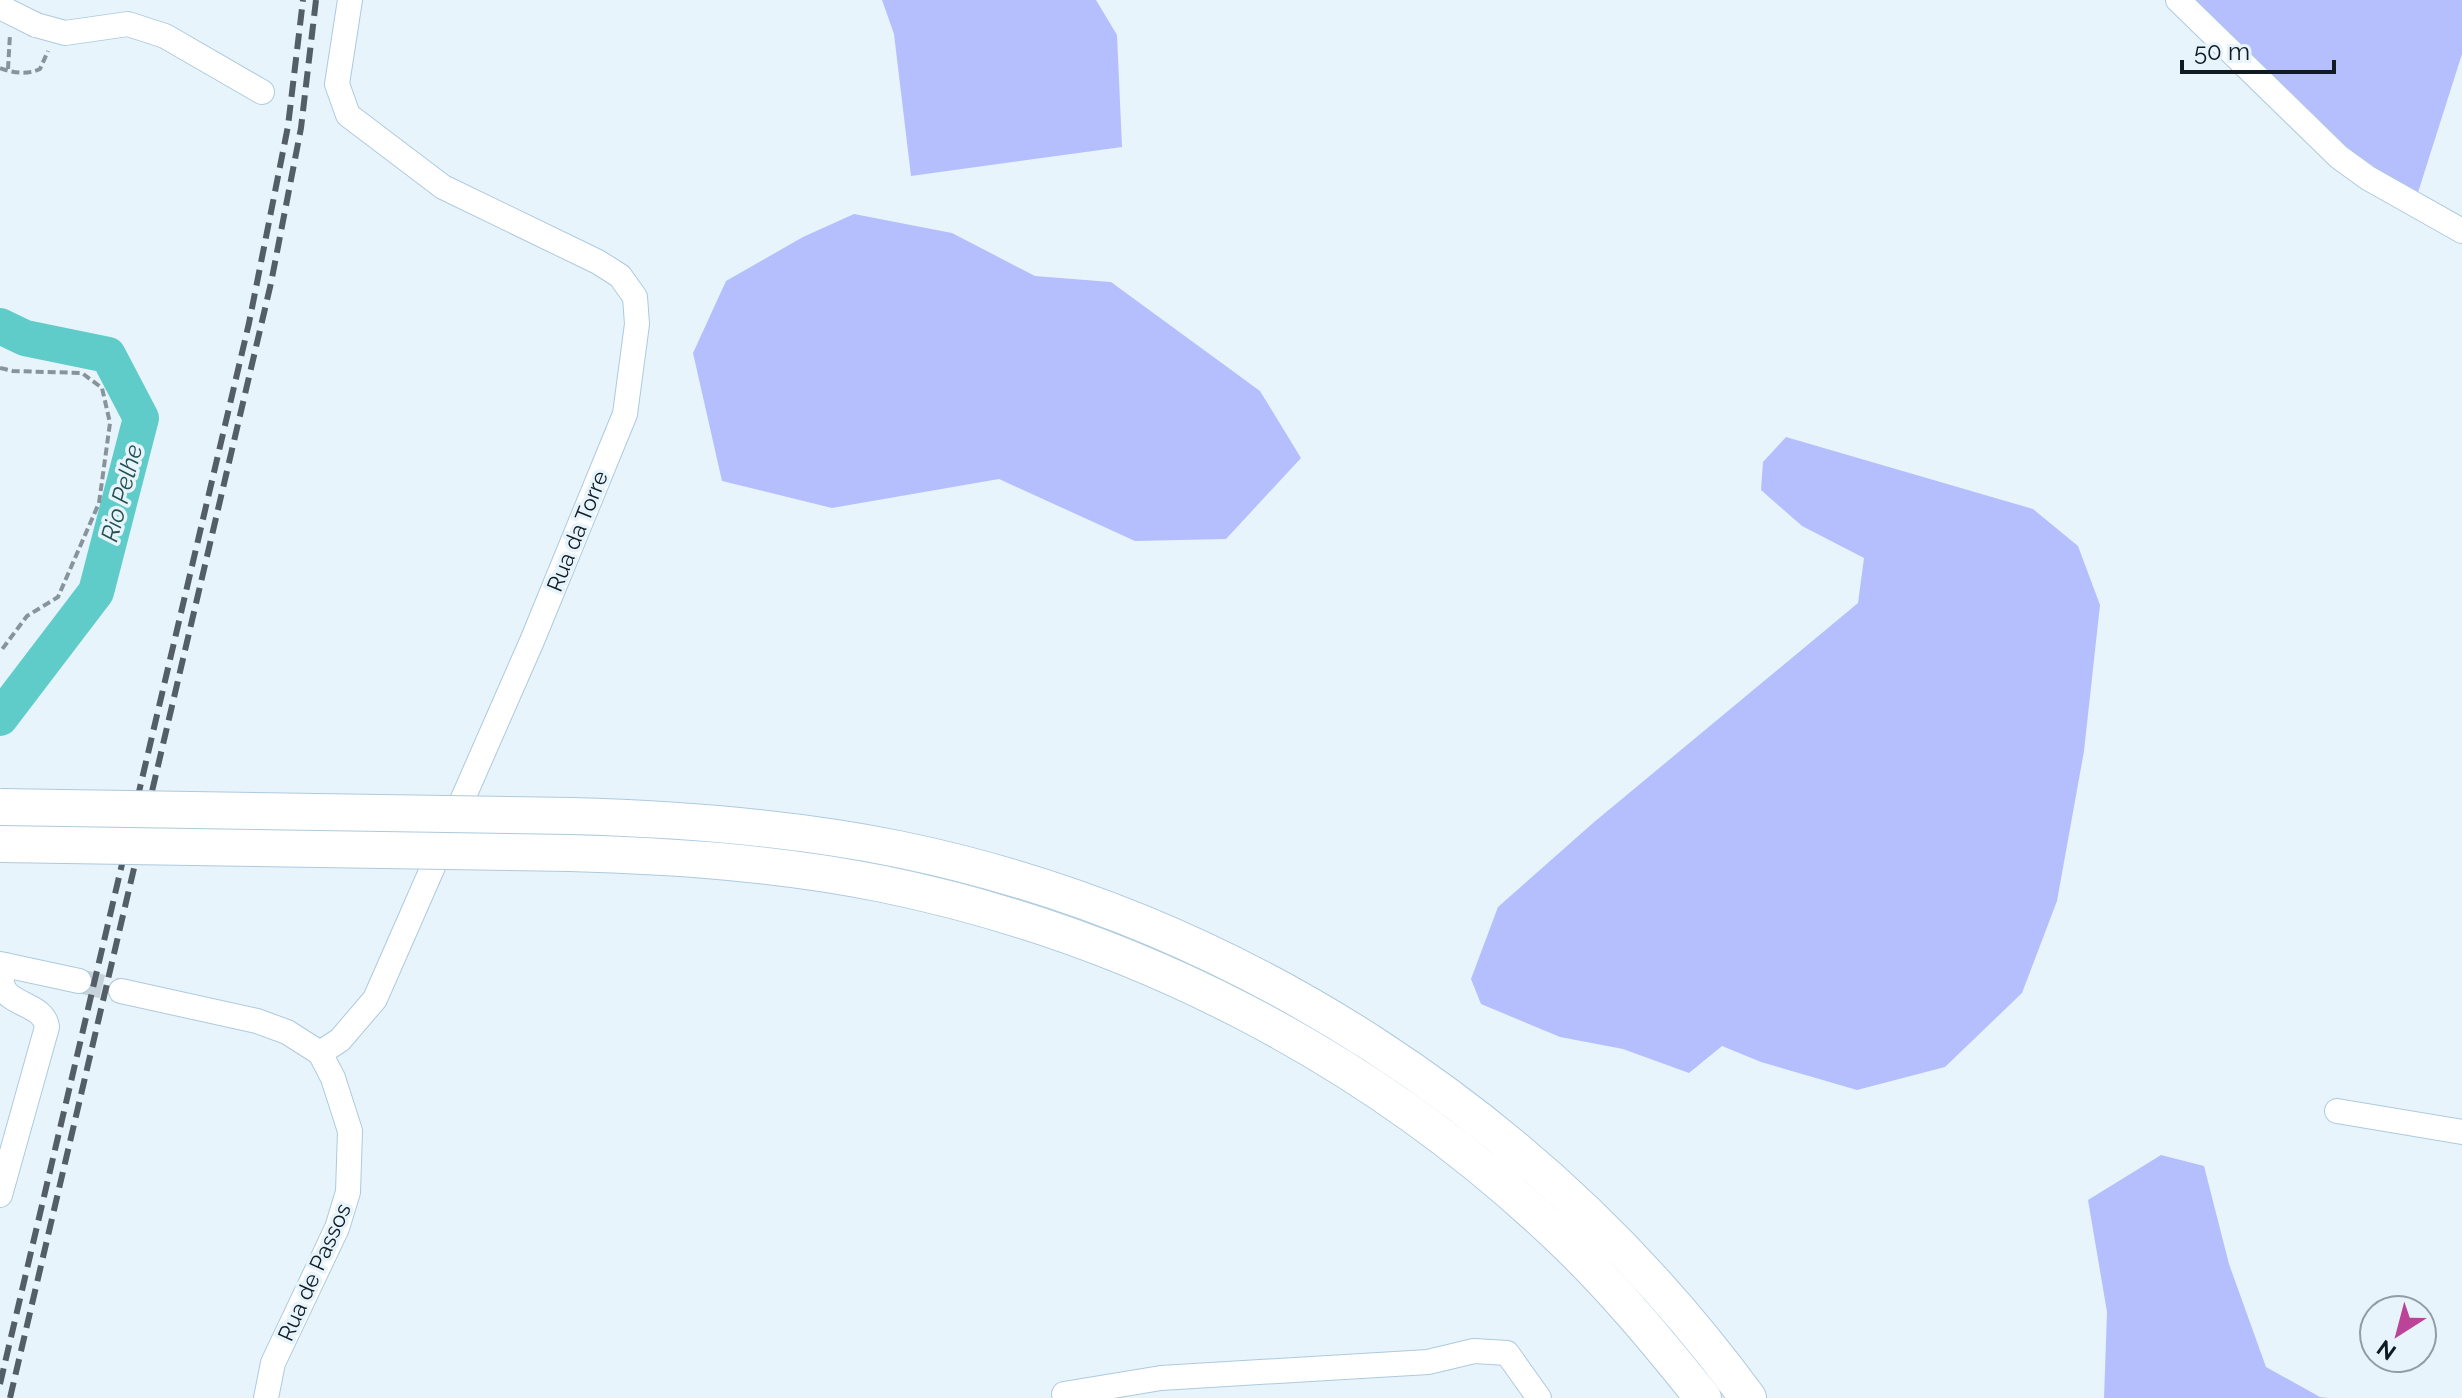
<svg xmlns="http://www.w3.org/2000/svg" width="2462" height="1398" viewBox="0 0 2462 1398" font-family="Raleway,sans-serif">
	<rect width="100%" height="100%" fill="#e8f4fc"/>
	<g fill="#b6bffd">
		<path d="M882,0H1096L1117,35L1122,147L911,176L894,34Z"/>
		<path d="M2178,0H2462V54L2414,205L2368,178Z"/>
		<path d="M854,214L952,233L1035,276L1111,282L1260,391L1301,458L1226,539L1135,541L999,479L832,508L722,481L693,353L726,281L803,237Z"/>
		<path d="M1786,437L2033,509L2078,546L2100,605L2084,751L2057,901L2022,993L1945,1067L1857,1090L1761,1062L1722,1046L1689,1073L1623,1049L1560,1037L1481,1004L1471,979L1498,907L1593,823L1858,603L1864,558L1802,526L1761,490L1763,462Z"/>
		<path d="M2161,1155L2204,1166L2229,1264L2266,1367L2320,1397L2329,1398H2104L2107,1312L2088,1200Z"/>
	</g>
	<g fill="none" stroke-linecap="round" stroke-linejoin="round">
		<path stroke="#60ccca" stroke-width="36" d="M0,326L25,338L108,355L141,418L96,592L0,718"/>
		<path stroke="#c7d3db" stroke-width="24" stroke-dasharray="24 12" stroke-linecap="butt" d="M79,981L121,991"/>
		<defs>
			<g id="minor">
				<path d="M2178,0L2339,157L2368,178L2462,231"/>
				<path d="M36,25L65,33L128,24L165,36L262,92"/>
				<path d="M0,964L79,981"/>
				<path d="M121,991L257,1021L287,1032L320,1053L333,1078L350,1131L348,1192L337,1228L273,1363L266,1398"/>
				<path d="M320,1053L340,1040L375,999L532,641L625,414L637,324L635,297L620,276L598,262L443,187L348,115L337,84L350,0"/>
				<path d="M2337,1111L2462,1132"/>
				<path d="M0,1195L47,1027C44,1003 7,1006 2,984C1,979 4,970 5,965"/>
				<path d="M1064,1394L1161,1378L1428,1362L1474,1351L1507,1353L1539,1398"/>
			</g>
			<g id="highway">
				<path d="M571,816C680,819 790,827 898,849C1238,919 1543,1118 1748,1398"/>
				<path d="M570,853C674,856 780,863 883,884C1136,936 1372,1058 1559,1236C1612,1286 1658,1342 1703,1398"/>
			</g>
		</defs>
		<use href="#minor" stroke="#adcadd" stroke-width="26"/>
		<use href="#highway" stroke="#adcadd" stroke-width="38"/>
		<g stroke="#88949b" stroke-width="4" stroke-dasharray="8 4" stroke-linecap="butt">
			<path d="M0,68C13,73 27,75 40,69L48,51"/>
			<path d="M8,69L10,34"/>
			<path d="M0,368L13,371L82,373L102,388L110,423L99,503L58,597L27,616L0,652"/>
		</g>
		<use href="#minor" stroke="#fff" stroke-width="24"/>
		<use href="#highway" stroke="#fff" stroke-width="36"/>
		<g stroke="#535e66" stroke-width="6" stroke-dasharray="16 8" stroke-linecap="butt">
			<path d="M0,1384L249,323L288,126L303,0"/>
			<path d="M10,1398L271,283L301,128L316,0"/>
		</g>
		<defs>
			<path id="minor-bridge" d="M0,7L36,25"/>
			<g id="highway-bridge">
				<path d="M0,807L571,816"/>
				<path d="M0,844L570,853"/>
			</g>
		</defs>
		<use href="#minor-bridge" stroke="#adcadd" stroke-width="26" stroke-linecap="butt"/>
		<use href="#highway-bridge" stroke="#adcadd" stroke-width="38" stroke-linecap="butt"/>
		<use href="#minor-bridge" stroke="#fff" stroke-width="24"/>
		<use href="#highway-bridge" stroke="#fff" stroke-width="36"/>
	</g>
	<g text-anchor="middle" stroke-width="7" stroke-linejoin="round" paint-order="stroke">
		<g font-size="22" fill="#0f1a21" stroke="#e8f4fc">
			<text transform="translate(577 531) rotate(-68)" y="8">Rua da Torre</text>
			<text transform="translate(314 1272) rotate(-66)" y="8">Rua de Passos</text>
		</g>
		<g font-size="24" font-style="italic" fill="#215150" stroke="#e8f4fc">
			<text transform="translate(122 493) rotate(-75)" y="8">Rio Pelhe</text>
		</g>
	</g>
	<g transform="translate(2398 1334) rotate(216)"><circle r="38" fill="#e8f4fc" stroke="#919da4" stroke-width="2"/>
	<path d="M0-6L14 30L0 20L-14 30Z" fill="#bb4398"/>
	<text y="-12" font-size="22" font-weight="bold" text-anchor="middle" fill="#0f1a21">N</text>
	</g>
	<path d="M2182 60v12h152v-12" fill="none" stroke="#0f1a21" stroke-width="4"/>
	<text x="2194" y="60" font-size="24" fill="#0f1a21" stroke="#e8f4fc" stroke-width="6" paint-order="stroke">50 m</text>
</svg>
